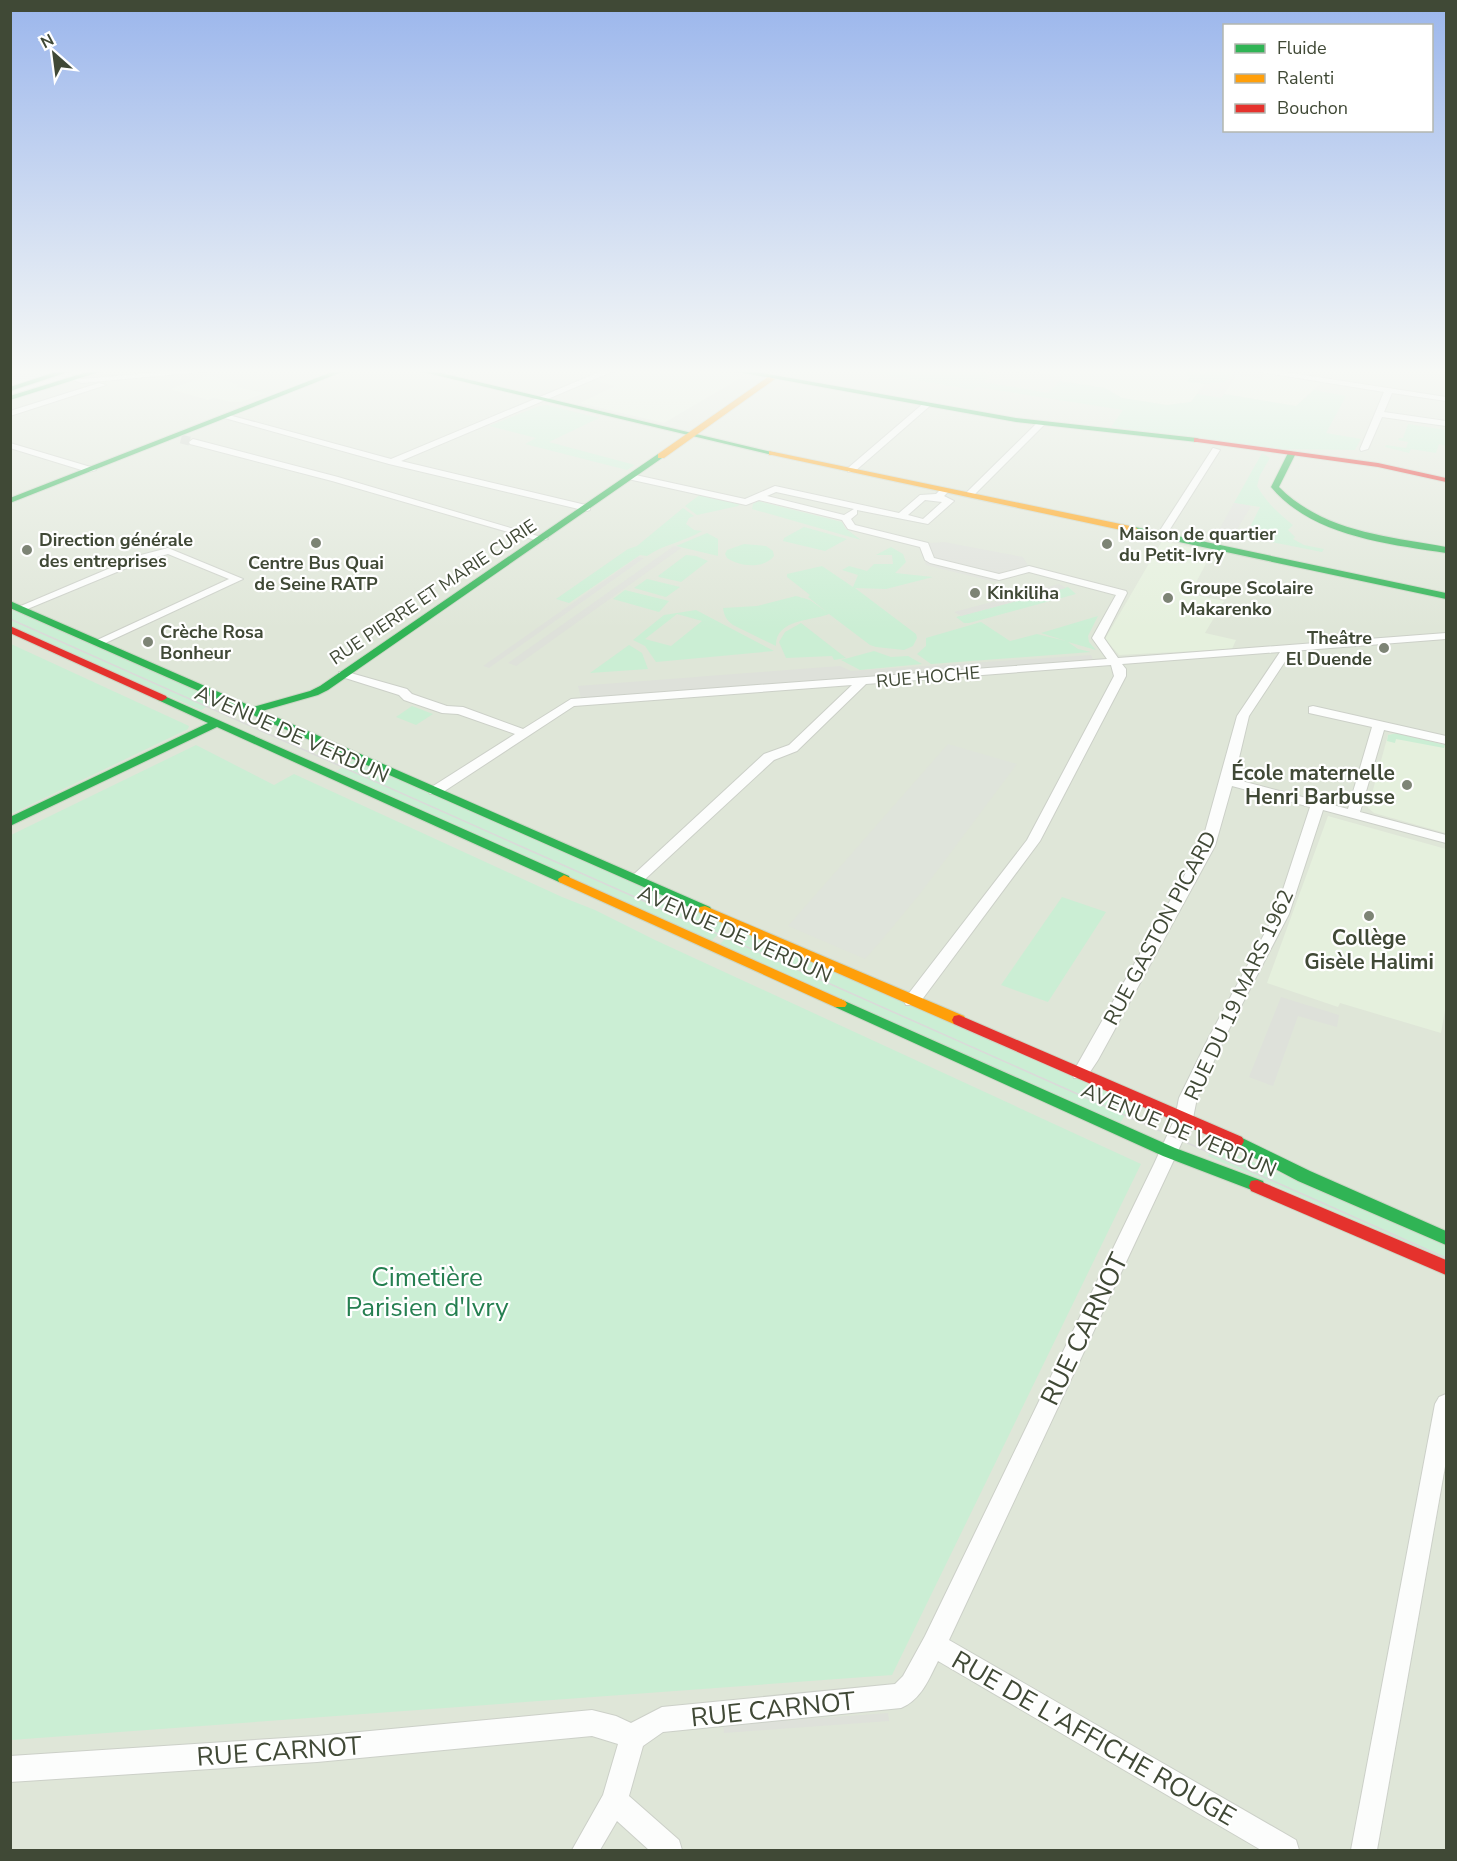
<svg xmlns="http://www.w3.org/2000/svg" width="1457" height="1861" viewBox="0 0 1457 1861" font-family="'Nunito Sans',sans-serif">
	<rect width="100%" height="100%" fill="#eef2eb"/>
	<path fill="#dfe6d8" d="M101,368H1446V1850H11V394Z"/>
	<path fill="#dfe4db" d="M948,744L1017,764L919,895L880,942L865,959L788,926Z"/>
	<g fill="#e5f0dd">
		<path d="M626,368L648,371L654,368L670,372L677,368H699L742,377L664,423L580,403L615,386L597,381Z"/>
		<path d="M1045,368H1216L1191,402L1167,405L1122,398L1105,388L1060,381L1063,377L1040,373Z"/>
		<path d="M1266,374L1322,382L1296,406L1224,394L1237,375L1262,379Z"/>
		<path d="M210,375L238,385L236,387L265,393L241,402H231L214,398L208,400L170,389Z"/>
		<path d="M1162,541L1212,552L1190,594L1224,601L1205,633L1236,640L1232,649L1119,655L1105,639Z"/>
		<path d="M1397,733L1446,745V833L1374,813L1368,808L1388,735Z"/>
		<path d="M1328,816L1446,849V1005L1441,1033L1340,1003L1338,1007L1267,983Z"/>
	</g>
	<g fill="#cbeed4" fill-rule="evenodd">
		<path d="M846,368H963L991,374L984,382L1048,393L1060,381L1105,388L1122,398L1167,405L1191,402L1197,394L1221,398L1224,394L1296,406L1314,390L1346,396L1326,433L1361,439L1355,450L1280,449L1111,427L1123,410L977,387L973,390Z"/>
		<path d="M1207,368H1225L1233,371L1225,382L1204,384L1187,382L1190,377L1184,375L1187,371L1204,374Z"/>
		<path d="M547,405L599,418L549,442L635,465L627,470L525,444L536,438L489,426L539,406Z"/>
		<path d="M1408,424L1445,430L1446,446L1439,444L1436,453L1411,449L1409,453L1385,447L1386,445L1406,448L1408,442L1398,440L1399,438H1403Z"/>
		<path d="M1262,453L1270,458L1260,475L1257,486C1267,503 1278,513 1293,525L1288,530L1295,537L1293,539L1304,545L1324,549L1322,552L1245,537L1260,507L1234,503Z"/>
		<path d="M701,494L741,503L738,506L697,515L685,506Z"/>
		<path d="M758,501L842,522L845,528L861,540L752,509L753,504Z"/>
		<path d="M683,508L694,516L689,518L686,524L694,530L702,531C684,542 664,544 647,556L640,555L569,603L556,599L628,549L637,546Z"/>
		<path d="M804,527L847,539L825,551L783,541L784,538Z"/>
		<path d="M707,533L718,539V556L676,546Z"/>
		<path d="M744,544L766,546L773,551L774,556C764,569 740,567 727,558L725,554L727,550Z"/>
		<path d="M891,547L903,554L906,562L895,573L933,577L886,589L855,588L916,634L917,638L913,646L904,650L876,647L870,645L829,614C812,621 775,619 776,646L733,625C726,620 724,615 723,608L757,606L796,596L810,600L828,613L808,597L810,595L787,577V574L822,566L853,587L858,575L842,570L849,566L867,571L874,564H893L892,555H876Z"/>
		<path d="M686,555L696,556L708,561L681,582L659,577L658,576Z"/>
		<path d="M647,579L680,587L666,597L634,588Z"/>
		<path d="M1068,587L1076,594L969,623H964L956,617Z"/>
		<path d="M625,590L669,601L659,612L613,599Z"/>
		<path d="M11,608L219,700L201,710L11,627Z"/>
		<path d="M696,610L774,651L656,662L645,646L633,640L664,615ZM677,614L702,621L671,646L645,639Z"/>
		<path d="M1098,616L1088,636L1089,642L1096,650L1068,642L1078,649L1091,652L931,664L917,654L926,646V638L981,622L1010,641L1037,634L1066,641L1041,633Z"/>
		<path d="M801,623L846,658L834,660L832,656L786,658L779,642L785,632Z"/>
		<path d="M11,644L189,726L188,729L11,814Z"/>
		<path d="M629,645L642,653L648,669L590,673Z"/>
		<path d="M874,651L891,657L908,656L922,664L860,670L841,660Z"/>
		<path d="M412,706L433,714L416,725L396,717Z"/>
		<path d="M1397,733L1445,745L1444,748L1396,739L1395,743L1387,741L1388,735Z"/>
		<path d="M196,745L274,785L294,774L562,897L595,910L655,940L1141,1164L892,1675L11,1740V835Z"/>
		<path d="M355,760L728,925L710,942L333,773Z"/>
		<path d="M1062,897L1106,912L1048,1002L1001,985Z"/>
		<path d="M736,928L1133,1103L1120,1123L718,946Z"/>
		<path d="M1214,1145L1446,1246V1261L1208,1156Z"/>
	</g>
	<g fill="#dee1da">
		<path d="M1234,503L1251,506L1229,543L1217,540L1220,536L1216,535Z"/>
		<path d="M944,542L1023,557L1032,572L995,582L926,565L919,547L929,543Z"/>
		<path d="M674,546L681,548L516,666L508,663Z"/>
		<path d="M638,557L644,558L489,668L483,666Z"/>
		<path d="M1059,584L1066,588L961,616L954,612Z"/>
		<path d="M1091,655L1093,659L1085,661L581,698L578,686L840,666L851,671Z"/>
		<path d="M1281,997L1339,1015L1337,1027L1298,1016L1273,1086L1249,1077Z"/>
		<path d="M888,1713L889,1721L724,1733L723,1725Z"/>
	</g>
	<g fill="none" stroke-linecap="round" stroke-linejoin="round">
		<path stroke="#cbd0c7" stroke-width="9" stroke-dasharray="9 4.5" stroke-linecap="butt" d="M181,439L193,442"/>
		<defs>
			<g id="street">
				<path d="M205,368H243L82,383L69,379L73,377L82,379Z"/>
				<path d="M609,368H621L401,461L590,506V510L587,511L389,464L221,417L225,414L391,459Z"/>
				<path d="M1236,368H1259L1446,397V401L1392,393L1384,412L1446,421V426L1382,417L1368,449L1361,451L1360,449L1384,392Z"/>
				<path d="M99,383L106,385L10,416V411Z"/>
				<path d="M925,402L932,404L854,472H848V468Z"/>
				<path d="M1039,421L1046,423L973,496H967V492Z"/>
				<path d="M193,439L338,477L548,539L539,541L332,481L190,444L189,442Z"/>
				<path d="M10,443L94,468L96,470L88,472L10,448Z"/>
				<path d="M1213,448L1220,450L1165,537H1159L1157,535Z"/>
				<path d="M631,474L745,499L775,486L899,513L920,495L936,494L941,489H947L949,491L944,496L954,501L928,524L857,510V514L851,519L855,525L928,543L934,558L999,574L1029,566L1126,591L1127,593L1104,638L1118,658L1446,633V639L1292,651L1249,716L1234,779L1348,809L1372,727L1309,713V707L1313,706L1446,736V744L1384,730L1360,812L1446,835V843L1323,810L1289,914L1225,1037L1197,1098L1193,1118L1172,1164L949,1640L1296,1840L1299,1850H1261L938,1661C929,1679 921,1700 901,1708L663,1732L643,1746L629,1796L679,1840L682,1850H649L617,1821L600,1850H572L603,1795L618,1744L592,1736L317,1762L10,1782V1756L317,1736L592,1710L616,1716L631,1723L662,1707L895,1684L903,1676L925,1636L1154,1164L1175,1118L1179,1098L1209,1037L1275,914L1310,807L1232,786L1215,846L1098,1060L1086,1078H1074L1072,1074L1201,846L1237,716L1280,652L1122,664L1126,669V676L1040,841L918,1005H906L904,1001L906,997L1027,840L1114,676L1111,665L866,684L797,751L774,760L642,882L637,883L630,879L632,876L764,754L789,745L852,685L574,706L440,794H430L428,791L430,788L515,734L458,714L442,713L404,700L399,695L339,676V672H347L407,689L412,694L447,706L463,707L523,729L571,699L1107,659L1092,638L1116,595L1029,572L999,580L930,563L925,560L920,547L848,529L842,520L759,500L746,505L628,479L626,477ZM776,492L854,509L844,515L767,496ZM925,500L942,502L923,519L908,515Z"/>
				<path d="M168,548L243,579L99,646L95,645V641L229,579L168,554L146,560L25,610L21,611L16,608L141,555Z"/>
				<path d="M1446,1394V1461L1377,1850H1351L1435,1404L1439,1397Z"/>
			</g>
			<g id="fast">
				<path d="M68,368H80L10,391V387Z"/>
				<path d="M100,368H112L10,400V396Z"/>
				<path d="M342,368H352L10,503V498Z"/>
				<path d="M406,368H420L776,453L772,455Z"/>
				<path d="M716,368H734L1016,418L1197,438L1201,440L1197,442L1016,422Z"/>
				<path d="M1289,451L1296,453L1279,487C1324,532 1387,536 1446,547V553C1387,544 1312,536 1271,487Z"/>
				<path d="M658,454L665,456L328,690L318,695L262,711L710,907L712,910L710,913L705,914L10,608V601L253,707L310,691L320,686Z"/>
				<path d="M1135,527L1446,593V599L1132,532V528Z"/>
				<path d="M162,695L569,876L570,879L564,883L559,882L217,727L10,826V817L208,723L158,700L157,698Z"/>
				<path d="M840,999L1175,1148L1263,1181L1265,1186L1263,1191L1257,1192L1163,1156L835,1007L833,1004Z"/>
				<path d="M1236,1135L1310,1171L1446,1231V1245L1298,1181L1230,1145L1228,1141L1230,1137Z"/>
			</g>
			<g id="slow">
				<path d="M768,377L775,379L664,458H658V454Z"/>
				<path d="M769,451L1135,527L1139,530L1135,533L772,455H769Z"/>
				<path d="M564,875L845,1001L847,1004L845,1007H835L559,882L558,879Z"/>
				<path d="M705,906L964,1016L966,1020L964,1024H954L700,913L698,910L700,907Z"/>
			</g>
			<g id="jam">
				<path d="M1194,438L1378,463L1446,478V482L1378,467L1197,442H1194Z"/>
				<path d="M10,626L166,696L167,698L162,701L158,700L10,633Z"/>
				<path d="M959,1015L1242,1137L1244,1141L1242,1145L1236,1147L1230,1145L954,1024L952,1020L954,1016Z"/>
				<path d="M1257,1180L1446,1260V1275L1251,1191L1249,1186L1251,1181Z"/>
			</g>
		</defs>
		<use href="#street" stroke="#ccd0c8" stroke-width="2"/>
		<use href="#fast" stroke="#ccd5c5" stroke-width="2"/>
		<use href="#slow" stroke="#ccd5c5" stroke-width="2"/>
		<use href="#jam" stroke="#ccd5c5" stroke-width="2"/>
		<use href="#street" fill="#fcfdfc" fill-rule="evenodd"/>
		<use href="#fast" fill="#30b455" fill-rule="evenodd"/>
		<use href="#slow" fill="#ff9f0a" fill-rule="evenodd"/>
		<use href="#jam" fill="#e5322d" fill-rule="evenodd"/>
		<path stroke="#dadad9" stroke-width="1.5" d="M10,619L1446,1258"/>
	</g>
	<linearGradient id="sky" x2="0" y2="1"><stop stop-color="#9bb6ec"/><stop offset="0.59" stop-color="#f7f9f6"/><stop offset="1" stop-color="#f7f9f6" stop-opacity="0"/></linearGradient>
	<rect width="1457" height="629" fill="url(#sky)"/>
	<g fill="#7d8475" stroke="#fff" stroke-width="2">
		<circle cx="316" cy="543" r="6"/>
		<circle cx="1107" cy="544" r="6"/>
		<circle cx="27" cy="550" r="6"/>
		<circle cx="975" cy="593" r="6"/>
		<circle cx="1168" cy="598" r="6"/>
		<circle cx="148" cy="642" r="6"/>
		<circle cx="1384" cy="648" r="6"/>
		<circle cx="1407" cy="785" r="6"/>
		<circle cx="1369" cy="916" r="6"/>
	</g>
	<g text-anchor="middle" stroke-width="4.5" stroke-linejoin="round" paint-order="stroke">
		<g font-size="18" font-weight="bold" fill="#404936" stroke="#fff" text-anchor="start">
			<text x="1119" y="540">Maison de quartier<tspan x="1119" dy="21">du Petit-Ivry</tspan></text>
			<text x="39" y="546">Direction générale<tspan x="39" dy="21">des entreprises</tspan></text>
			<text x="316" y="569" text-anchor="middle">Centre Bus Quai<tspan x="316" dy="21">de Seine RATP</tspan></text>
			<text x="1180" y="594">Groupe Scolaire<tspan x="1180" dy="21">Makarenko</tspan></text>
			<text x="987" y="599">Kinkiliha</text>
			<text x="160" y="638">Crèche Rosa<tspan x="160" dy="21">Bonheur</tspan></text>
			<text x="1372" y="644" text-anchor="end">Theâtre<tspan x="1372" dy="21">El Duende</tspan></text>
		</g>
		<g font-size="18" fill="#404936" stroke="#fff">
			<text transform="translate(433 592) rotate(-34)" y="6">RUE PIERRE ET MARIE CURIE</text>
			<text transform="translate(928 677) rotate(-5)" y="6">RUE HOCHE</text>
		</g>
		<g font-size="21" fill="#404936" stroke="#fff">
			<text transform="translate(292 734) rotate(24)" y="7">AVENUE DE VERDUN</text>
			<text transform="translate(1160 928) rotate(-62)" y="7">RUE GASTON PICARD</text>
			<text transform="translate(735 934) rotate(24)" y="7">AVENUE DE VERDUN</text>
			<text transform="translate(1239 995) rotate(-65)" y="7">RUE DU 19 MARS 1962</text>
			<text transform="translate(1179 1130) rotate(23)" y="7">AVENUE DE VERDUN</text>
		</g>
		<g font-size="21" font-weight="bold" fill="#404936" stroke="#fff" text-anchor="end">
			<text x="1395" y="780">École maternelle<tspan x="1395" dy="24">Henri Barbusse</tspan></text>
			<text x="1369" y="945" text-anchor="middle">Collège<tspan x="1369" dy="24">Gisèle Halimi</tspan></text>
		</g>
		<g font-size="26" fill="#257f50" stroke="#fff">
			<text x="427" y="1286">Cimetière<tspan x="427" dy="30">Parisien d'Ivry</tspan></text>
		</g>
		<g font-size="26" fill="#404936" stroke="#fff">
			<text transform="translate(1084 1329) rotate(-64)" y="9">RUE CARNOT</text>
			<text transform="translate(773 1709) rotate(-6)" y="9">RUE CARNOT</text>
			<text transform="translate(1094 1738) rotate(30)" y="9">RUE DE L'AFFICHE ROUGE</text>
			<text transform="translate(279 1751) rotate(-4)" y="9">RUE CARNOT</text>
		</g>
	</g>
	<rect width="1457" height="1861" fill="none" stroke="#404936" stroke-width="24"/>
	<rect x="1223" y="24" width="210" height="108" fill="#ffffff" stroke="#b3b6af" stroke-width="1.5"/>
	<rect x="1235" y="44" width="30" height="9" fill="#30b455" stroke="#b3b6af" stroke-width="1.5"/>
	<text x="1277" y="54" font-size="18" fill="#404936">Fluide</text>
	<rect x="1235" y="74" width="30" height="9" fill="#ff9f0a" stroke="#b3b6af" stroke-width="1.5"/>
	<text x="1277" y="84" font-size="18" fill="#404936">Ralenti</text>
	<rect x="1235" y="104" width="30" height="9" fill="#e5322d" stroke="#b3b6af" stroke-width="1.5"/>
	<text x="1277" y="114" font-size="18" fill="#404936">Bouchon</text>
	<g transform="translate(54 54) rotate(332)" stroke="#ffffff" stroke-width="4.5" paint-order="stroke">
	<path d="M0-4.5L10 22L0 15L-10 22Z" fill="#404936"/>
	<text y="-9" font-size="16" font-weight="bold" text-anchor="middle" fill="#404936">N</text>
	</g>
</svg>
